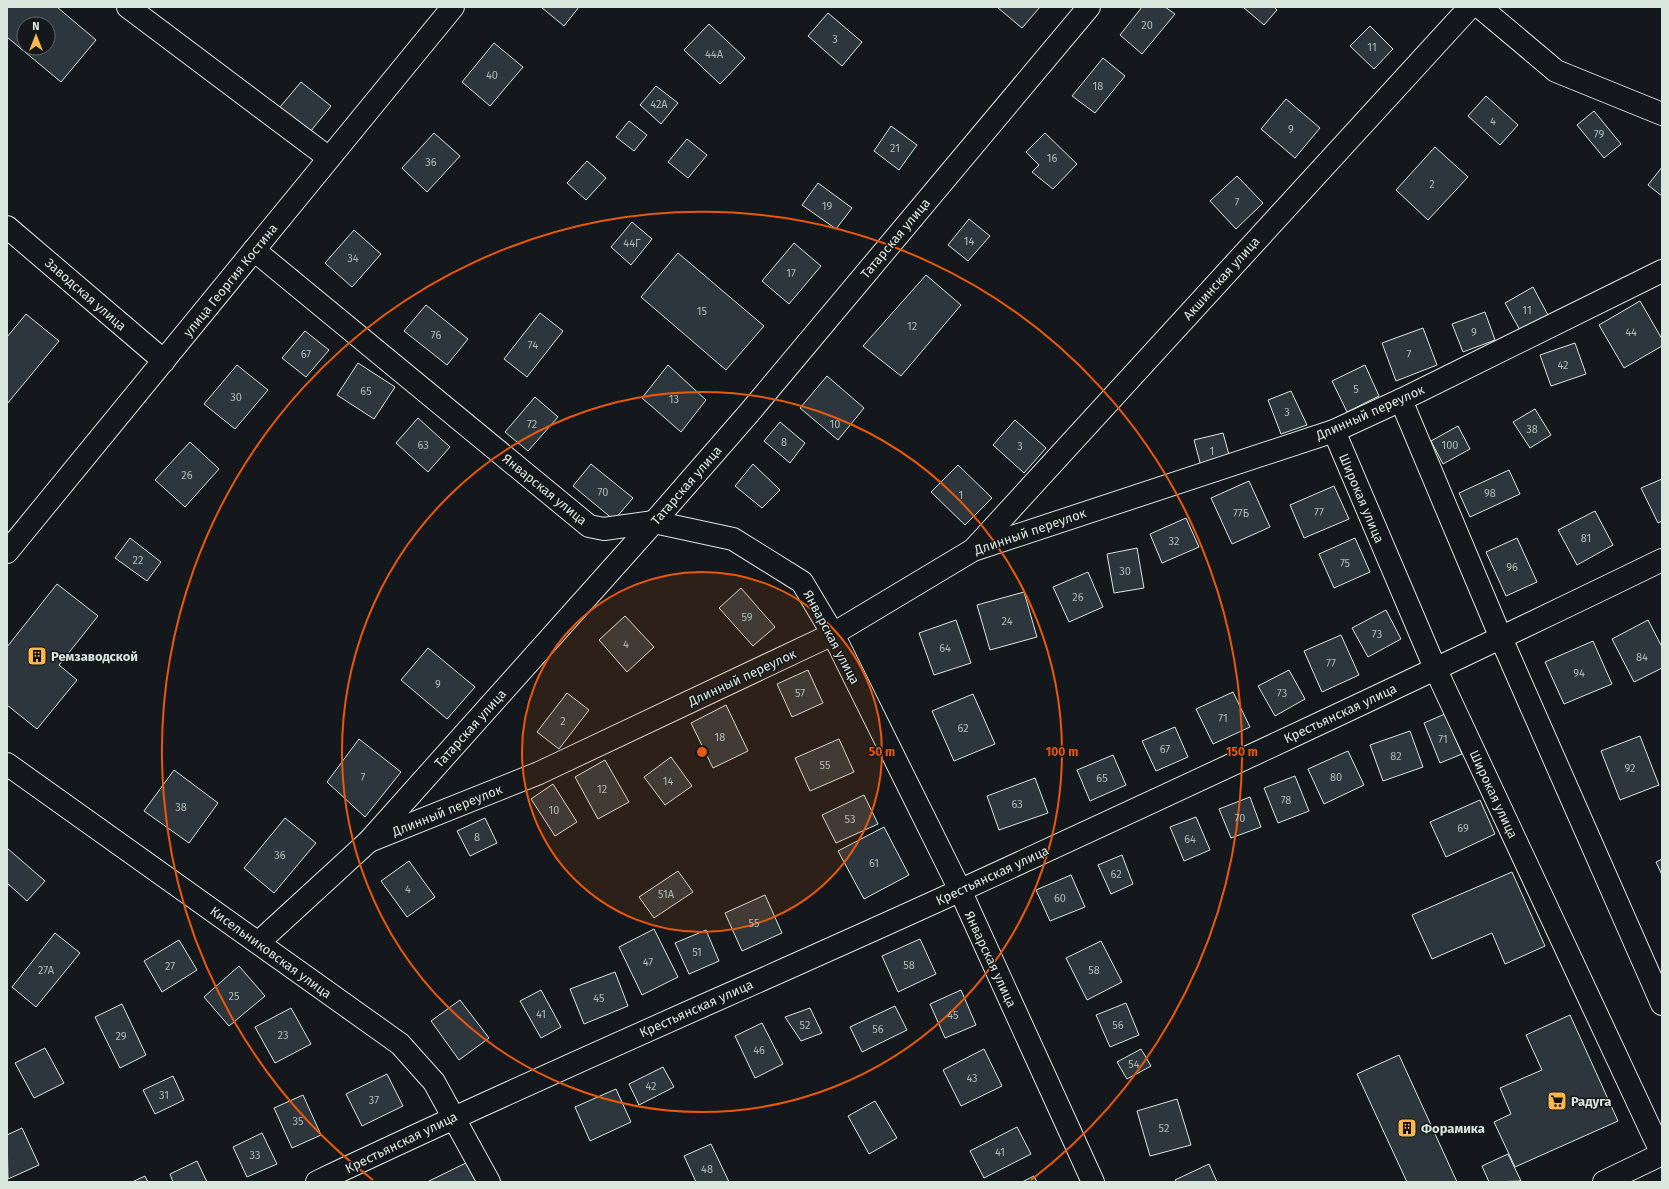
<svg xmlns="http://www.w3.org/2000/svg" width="1669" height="1189" viewBox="0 0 1669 1189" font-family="'Fira Sans',sans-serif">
	<rect width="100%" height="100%" fill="#14181c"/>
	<g fill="#2c363c" stroke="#d8e6dc" fill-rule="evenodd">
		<path d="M7,7H57L96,40L61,82L7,37ZM24,24H48V48H24Z"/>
		<path d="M541,7H579L564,26Z"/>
		<path d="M997,7H1040L1022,28Z"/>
		<path d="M1142,7H1165L1175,14L1142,54L1120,35Z"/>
		<path d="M1243,7H1274L1277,10L1264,25Z"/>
		<path d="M828,13L862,42L842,66L808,36Z"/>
		<path d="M709,24L745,58L720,84L684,50Z"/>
		<path d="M1370,26L1393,49L1374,69L1350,46Z"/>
		<path d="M494,43L523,67L490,106L462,82Z"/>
		<path d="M1103,58L1125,76L1095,113L1072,96Z"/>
		<path d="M301,82L331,106L310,132L280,107Z"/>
		<path d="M656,86L678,103L661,124L640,105Z"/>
		<path d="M1486,96L1518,125L1500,145L1468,116Z"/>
		<path d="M1286,99L1320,128L1295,158L1261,129Z"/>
		<path d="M1594,111L1621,144L1604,158L1577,125Z"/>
		<path d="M629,121L647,135L634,151L616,137Z"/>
		<path d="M891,126L917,145L899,170L874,151Z"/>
		<path d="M434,133L460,156L427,192L402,168Z"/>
		<path d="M1045,133L1077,164L1053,189L1032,172L1039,165L1026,152Z"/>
		<path d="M687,139L707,155L688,178L668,162Z"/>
		<path d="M1435,147L1468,177L1428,220L1396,190Z"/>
		<path d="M587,161L606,178L586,200L567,183Z"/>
		<path d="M1662,167V196L1648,185Z"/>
		<path d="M1237,176L1263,203L1236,229L1210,201Z"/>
		<path d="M818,183L852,208L836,229L802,205Z"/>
		<path d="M969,219L990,236L968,261L948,245Z"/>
		<path d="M632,222L652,239L631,265L611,247Z"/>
		<path d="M354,230L381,254L352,287L325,263Z"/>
		<path d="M794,243L821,266L789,304L762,281Z"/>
		<path d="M678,253L764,326L726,370L641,297Z"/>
		<path d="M926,275L961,305L901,376L863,346Z"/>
		<path d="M1533,287L1549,317L1521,332L1505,303Z"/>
		<path d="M1640,301L1662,339V346L1624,368L1599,325Z"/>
		<path d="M426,305L468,339L447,365L404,331Z"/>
		<path d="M1485,312L1495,340L1463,352L1452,324Z"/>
		<path d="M540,313L563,331L527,377L504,359Z"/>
		<path d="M26,314L59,341L7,404V337Z"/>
		<path d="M1423,328L1437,365L1396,381L1382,343Z"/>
		<path d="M305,331L329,350L306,377L282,358Z"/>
		<path d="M1575,343L1586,374L1551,386L1540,355Z"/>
		<path d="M358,363L395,387L374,419L337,395Z"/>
		<path d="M237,365L268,390L235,429L204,404Z"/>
		<path d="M668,365L706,400L681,432L642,398Z"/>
		<path d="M1365,365L1379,396L1347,412L1332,381Z"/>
		<path d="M827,376L864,408L838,440L800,408Z"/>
		<path d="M1291,391L1307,425L1281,434L1268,400Z"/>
		<path d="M535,397L558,417L528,451L505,432Z"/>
		<path d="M1535,409L1551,435L1530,448L1513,422Z"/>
		<path d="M418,418L450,447L428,472L396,443Z"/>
		<path d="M1015,420L1046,448L1024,473L993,445Z"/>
		<path d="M780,422L805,443L790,463L764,441Z"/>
		<path d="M1458,426L1470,449L1443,464L1431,441Z"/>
		<path d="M1223,433L1231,462L1202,470L1194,440Z"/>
		<path d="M190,442L219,469L185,507L155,480Z"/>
		<path d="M591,464L633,498L614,520L573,486Z"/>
		<path d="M753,464L780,490L762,508L735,486Z"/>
		<path d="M958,465L992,498L965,525L931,492Z"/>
		<path d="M1509,470L1520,494L1470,517L1459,493Z"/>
		<path d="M1662,479V521L1658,523L1641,488Z"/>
		<path d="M1249,481L1270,527L1232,544L1211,498Z"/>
		<path d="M1334,486L1349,519L1304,538L1290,505Z"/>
		<path d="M1595,511L1613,545L1577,565L1558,530Z"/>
		<path d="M1186,518L1199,547L1162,563L1150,534Z"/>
		<path d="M130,538L161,562L147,581L115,558Z"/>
		<path d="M1355,538L1370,572L1334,588L1319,554Z"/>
		<path d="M1517,538L1537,582L1506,596L1486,552Z"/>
		<path d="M1137,548L1144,588L1114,593L1107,554Z"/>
		<path d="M1088,572L1103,607L1069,622L1053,587Z"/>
		<path d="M57,584L98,616L59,665L77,680L37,729L7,705V647Z"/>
		<path d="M741,588L775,627L753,646L719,608Z"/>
		<path d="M1024,592L1037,637L990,650L977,605Z"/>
		<path d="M1386,610L1401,639L1368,657L1352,628Z"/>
		<path d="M625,616L654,647L627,672L599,640Z"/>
		<path d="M956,620L971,663L934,675L919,633Z"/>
		<path d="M1648,620L1662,647V668L1634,682L1612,639Z"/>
		<path d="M1341,635L1359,675L1322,692L1304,651Z"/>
		<path d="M1593,641L1612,684L1564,704L1545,662Z"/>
		<path d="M428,648L475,687L447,719L401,680Z"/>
		<path d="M808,670L823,703L792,717L777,684Z"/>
		<path d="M1289,670L1305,699L1275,716L1258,686Z"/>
		<path d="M1233,692L1250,727L1213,744L1196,709Z"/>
		<path d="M567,693L589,710L559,749L537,732Z"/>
		<path d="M973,694L995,744L954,761L932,711Z"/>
		<path d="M726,705L748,751L713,768L691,723Z"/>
		<path d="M1445,714L1462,754L1440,763L1424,723Z"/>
		<path d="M1175,727L1188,757L1156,771L1142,741Z"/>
		<path d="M1410,731L1423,767L1383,781L1370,745Z"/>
		<path d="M1640,736L1659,785L1620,800L1601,751Z"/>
		<path d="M359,739L401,772L365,817L327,782Z"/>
		<path d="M839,739L854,772L810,791L795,758Z"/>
		<path d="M1348,751L1364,785L1324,804L1308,769Z"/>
		<path d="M1113,755L1126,785L1090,801L1077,770Z"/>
		<path d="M671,757L692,786L665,805L644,777Z"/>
		<path d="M605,760L629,802L598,819L575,777Z"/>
		<path d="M174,770L218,803L189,843L144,811Z"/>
		<path d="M1295,776L1309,811L1278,823L1264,788Z"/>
		<path d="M1035,778L1048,813L999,830L987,796Z"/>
		<path d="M553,784L577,822L555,836L531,799Z"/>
		<path d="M864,795L878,824L836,843L822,815Z"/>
		<path d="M1250,797L1261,827L1231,838L1219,809Z"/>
		<path d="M1480,800L1495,834L1446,857L1430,822Z"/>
		<path d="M1196,817L1210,850L1184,861L1170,827Z"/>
		<path d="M285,818L316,843L274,893L244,868Z"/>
		<path d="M485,818L497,843L470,856L457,831Z"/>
		<path d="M884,827L909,875L864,899L838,851Z"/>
		<path d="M7,848L45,881L27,901L7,883Z"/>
		<path d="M1122,855L1133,884L1111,894L1098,865Z"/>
		<path d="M1662,859V875L1656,862Z"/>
		<path d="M409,861L435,897L407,917L381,881Z"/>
		<path d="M678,871L693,892L654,918L639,897Z"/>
		<path d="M1512,872L1545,946L1505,964L1492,933L1432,959L1412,915Z"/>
		<path d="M1071,875L1085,907L1050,921L1036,890Z"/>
		<path d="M765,895L782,933L742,951L725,913Z"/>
		<path d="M654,929L678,977L642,995L619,947Z"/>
		<path d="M706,930L719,961L689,974L675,943Z"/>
		<path d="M55,933L80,953L36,1007L12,987Z"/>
		<path d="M920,939L936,974L898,992L882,956Z"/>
		<path d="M179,940L197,970L162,992L144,961Z"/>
		<path d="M1101,941L1122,982L1087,1000L1066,958Z"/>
		<path d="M239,966L265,996L229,1026L204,997Z"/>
		<path d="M615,972L628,1006L584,1024L570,989Z"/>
		<path d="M541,990L561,1027L541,1038L520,1001Z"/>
		<path d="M961,990L976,1025L945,1038L930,1004Z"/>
		<path d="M460,1000L489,1038L459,1060L431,1021Z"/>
		<path d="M1126,1003L1139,1035L1110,1047L1096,1015Z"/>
		<path d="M122,1004L146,1055L120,1068L95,1017Z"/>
		<path d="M895,1006L907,1030L862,1052L850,1027Z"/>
		<path d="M291,1008L311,1044L275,1063L255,1027Z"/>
		<path d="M810,1008L822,1033L801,1041L785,1017Z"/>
		<path d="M1570,1015L1618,1121L1515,1167L1494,1122L1511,1114L1500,1088L1542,1070L1526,1035Z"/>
		<path d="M762,1023L783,1064L755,1078L735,1036Z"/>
		<path d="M45,1048L64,1083L34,1098L15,1063Z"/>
		<path d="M984,1049L1002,1086L961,1106L943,1070Z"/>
		<path d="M1141,1049L1151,1066L1127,1079L1117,1062Z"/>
		<path d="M1399,1055L1457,1182H1407L1357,1074Z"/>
		<path d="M663,1067L674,1087L639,1105L629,1084Z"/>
		<path d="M387,1074L403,1106L362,1126L346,1094Z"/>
		<path d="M173,1076L184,1100L155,1114L143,1090Z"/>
		<path d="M616,1089L631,1122L590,1141L575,1107Z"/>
		<path d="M303,1095L321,1135L292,1148L274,1108Z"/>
		<path d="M1177,1099L1191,1145L1150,1156L1137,1111Z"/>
		<path d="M875,1101L897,1138L869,1154L848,1116Z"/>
		<path d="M1017,1127L1031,1154L984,1178L970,1151Z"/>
		<path d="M22,1128L39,1165L8,1179L7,1135Z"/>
		<path d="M262,1133L277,1164L247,1177L233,1147Z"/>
		<path d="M711,1144L729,1182H696L684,1156Z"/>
		<path d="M1508,1154L1521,1181L1489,1182L1482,1166Z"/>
		<path d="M197,1161L207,1182H173L170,1174Z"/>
		<path d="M470,1161L480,1182H427Z"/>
		<path d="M1209,1164L1217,1182H1176L1175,1180Z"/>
		<path d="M145,1176L148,1182H132Z"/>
		<path d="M1034,1176L1037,1182H1022Z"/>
	</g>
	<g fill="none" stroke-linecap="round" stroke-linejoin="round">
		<defs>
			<g id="street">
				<path d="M128,7L329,158"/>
				<path d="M1480,7L1556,71L1662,114"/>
				<path d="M7,227L164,361"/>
				<path d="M254,250L589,526L604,529L654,522L733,539L802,582L833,634L960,890L1093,1182"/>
				<path d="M1401,400L1501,638L1662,1004"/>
				<path d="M1334,431L1435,668L1662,1154"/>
				<path d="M974,549L1470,7"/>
				<path d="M7,552L453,7"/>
				<path d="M7,764L400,1044L434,1082L489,1182"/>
				<path d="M369,841L539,773L833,634L973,550L1334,431L1401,400L1662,271"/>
				<path d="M259,942L369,841L654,522L749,413L1089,7"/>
				<path d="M317,1182C530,1080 747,988 961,890C1196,782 1430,673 1662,560"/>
			</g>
			<path id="secondary" d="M1604,1182L1662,1154"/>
		</defs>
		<use href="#street" stroke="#d8e6dc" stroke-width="24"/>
		<use href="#secondary" stroke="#d8e6dc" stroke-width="24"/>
		<use href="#street" stroke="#14181c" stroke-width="22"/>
		<use href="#secondary" stroke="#14181c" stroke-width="22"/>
	</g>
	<circle cx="702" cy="752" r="180" fill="#e8590c" fill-opacity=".12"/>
	<g fill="none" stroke="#e8590c" stroke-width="2">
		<circle cx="702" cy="752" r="180"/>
		<circle cx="702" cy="752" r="360"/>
		<path d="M373 1180A540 540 0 1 1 1031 1180"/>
	</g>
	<defs>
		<symbol id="building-square" viewBox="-11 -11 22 22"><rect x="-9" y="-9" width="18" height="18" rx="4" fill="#ffb74d" stroke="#14181c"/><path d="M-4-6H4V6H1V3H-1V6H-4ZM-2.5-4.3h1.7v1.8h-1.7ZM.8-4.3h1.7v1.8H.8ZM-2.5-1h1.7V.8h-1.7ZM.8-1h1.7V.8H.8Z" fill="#111"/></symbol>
		<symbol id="supermarket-square" viewBox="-11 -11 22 22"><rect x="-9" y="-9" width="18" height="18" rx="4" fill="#ffb74d" stroke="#14181c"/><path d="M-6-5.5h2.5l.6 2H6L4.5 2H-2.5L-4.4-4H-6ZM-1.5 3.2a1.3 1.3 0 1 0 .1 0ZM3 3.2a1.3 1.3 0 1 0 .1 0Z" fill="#111"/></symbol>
	</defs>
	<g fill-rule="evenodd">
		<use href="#building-square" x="26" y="645" width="22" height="22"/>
		<use href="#supermarket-square" x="1546" y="1090" width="22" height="22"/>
		<use href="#building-square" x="1396" y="1117" width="22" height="22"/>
	</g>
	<g text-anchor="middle" stroke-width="3" stroke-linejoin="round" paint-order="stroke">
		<g font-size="11" fill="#adbab4">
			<text x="1147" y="29">20</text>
			<text x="835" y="43">3</text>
			<text x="1372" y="51">11</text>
			<text x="714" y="58">44А</text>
			<text x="492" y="79">40</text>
			<text x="1098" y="90">18</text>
			<text x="659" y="108">42А</text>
			<text x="1493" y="125">4</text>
			<text x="1291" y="133">9</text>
			<text x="1599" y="138">79</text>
			<text x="895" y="152">21</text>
			<text x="1052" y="162">16</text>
			<text x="431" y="166">36</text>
			<text x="1432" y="188">2</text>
			<text x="1237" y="206">7</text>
			<text x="827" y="210">19</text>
			<text x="969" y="245">14</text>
			<text x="632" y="247">44Г</text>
			<text x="353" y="262">34</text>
			<text x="791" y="277">17</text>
			<text x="1527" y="314">11</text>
			<text x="702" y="315">15</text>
			<text x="912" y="330">12</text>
			<text x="1474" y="336">9</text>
			<text x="1631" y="336">44</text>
			<text x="436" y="339">76</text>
			<text x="533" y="349">74</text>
			<text x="306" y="358">67</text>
			<text x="1409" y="358">7</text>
			<text x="1563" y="369">42</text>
			<text x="1356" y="393">5</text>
			<text x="366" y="395">65</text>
			<text x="236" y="401">30</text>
			<text x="674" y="403">13</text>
			<text x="1287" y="416">3</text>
			<text x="532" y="428">72</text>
			<text x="835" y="428">10</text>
			<text x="1532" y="433">38</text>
			<text x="784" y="446">8</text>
			<text x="423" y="449">63</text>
			<text x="1450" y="449">100</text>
			<text x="1020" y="450">3</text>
			<text x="1212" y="455">1</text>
			<text x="187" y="479">26</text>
			<text x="603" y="496">70</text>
			<text x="1490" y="497">98</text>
			<text x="961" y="499">1</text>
			<text x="1319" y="516">77</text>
			<text x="1241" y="517">77Б</text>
			<text x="1586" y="542">81</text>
			<text x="1174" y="545">32</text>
			<text x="138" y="564">22</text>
			<text x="1345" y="567">75</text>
			<text x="1512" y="571">96</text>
			<text x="1125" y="575">30</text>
			<text x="1078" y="601">26</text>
			<text x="747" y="621">59</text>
			<text x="1007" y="625">24</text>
			<text x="1377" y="638">73</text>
			<text x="626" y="648">4</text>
			<text x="945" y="652">64</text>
			<text x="1642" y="661">84</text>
			<text x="1331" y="667">77</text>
			<text x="1579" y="677">94</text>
			<text x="438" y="688">9</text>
			<text x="800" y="697">57</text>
			<text x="1282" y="697">73</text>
			<text x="1223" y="722">71</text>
			<text x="563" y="725">2</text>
			<text x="963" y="732">62</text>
			<text x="720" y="741">18</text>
			<text x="1443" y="743">71</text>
			<text x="1165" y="753">67</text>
			<text x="1396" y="760">82</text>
			<text x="825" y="769">55</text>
			<text x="1630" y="772">92</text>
			<text x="363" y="781">7</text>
			<text x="1336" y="781">80</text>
			<text x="1102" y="782">65</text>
			<text x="668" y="785">14</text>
			<text x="602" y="793">12</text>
			<text x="1286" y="804">78</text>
			<text x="1017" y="808">63</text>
			<text x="181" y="811">38</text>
			<text x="554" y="814">10</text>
			<text x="1240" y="822">70</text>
			<text x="850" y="823">53</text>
			<text x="1463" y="832">69</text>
			<text x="477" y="841">8</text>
			<text x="1190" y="843">64</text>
			<text x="280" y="859">36</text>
			<text x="874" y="867">61</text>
			<text x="1116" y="878">62</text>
			<text x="408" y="893">4</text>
			<text x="666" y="898">51А</text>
			<text x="1060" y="902">60</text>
			<text x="754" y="927">55</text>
			<text x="697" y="956">51</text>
			<text x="648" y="966">47</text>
			<text x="909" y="969">58</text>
			<text x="170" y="970">27</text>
			<text x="46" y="974">27А</text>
			<text x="1094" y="974">58</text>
			<text x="234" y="1000">25</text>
			<text x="599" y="1002">45</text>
			<text x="541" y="1018">41</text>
			<text x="953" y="1019">45</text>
			<text x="805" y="1029">52</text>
			<text x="1118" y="1029">56</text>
			<text x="878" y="1033">56</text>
			<text x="283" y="1039">23</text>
			<text x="121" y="1040">29</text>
			<text x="759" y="1054">46</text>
			<text x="1134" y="1068">54</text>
			<text x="972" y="1082">43</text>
			<text x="651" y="1090">42</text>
			<text x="164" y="1099">31</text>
			<text x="374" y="1104">37</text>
			<text x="298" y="1125">35</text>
			<text x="1164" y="1132">52</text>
			<text x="1000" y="1156">41</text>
			<text x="255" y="1159">33</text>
			<text x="707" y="1173">48</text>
		</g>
		<g font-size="13" fill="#d8e6dc" stroke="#14181c">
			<text transform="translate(895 238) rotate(-50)" y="5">Татарская улица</text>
			<text transform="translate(1221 278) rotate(-48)" y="5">Акшинская улица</text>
			<text transform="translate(230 280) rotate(-51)" y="5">улица Георгия Костина</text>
			<text transform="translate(86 294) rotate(41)" y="5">Заводская улица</text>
			<text transform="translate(1370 412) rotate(-24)" y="5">Длинный переулок</text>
			<text transform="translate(686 485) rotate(-49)" y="5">Татарская улица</text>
			<text transform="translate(545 489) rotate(39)" y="5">Январская улица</text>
			<text transform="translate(1362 498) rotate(67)" y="5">Широкая улица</text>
			<text transform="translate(1030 531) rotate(-19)" y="5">Длинный переулок</text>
			<text transform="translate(832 637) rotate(62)" y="5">Январская улица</text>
			<text transform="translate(742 677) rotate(-25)" y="5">Длинный переулок</text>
			<text transform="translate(1340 713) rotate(-25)" y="5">Крестьянская улица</text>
			<text transform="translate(470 728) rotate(-48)" y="5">Татарская улица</text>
			<text transform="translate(1494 794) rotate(65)" y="5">Широкая улица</text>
			<text transform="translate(447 810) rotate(-22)" y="5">Длинный переулок</text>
			<text transform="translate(992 875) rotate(-25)" y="5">Крестьянская улица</text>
			<text transform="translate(271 952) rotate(36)" y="5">Кисельниковская улица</text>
			<text transform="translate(991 959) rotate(65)" y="5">Январская улица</text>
			<text transform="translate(696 1008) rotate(-24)" y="5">Крестьянская улица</text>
			<text transform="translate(401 1142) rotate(-26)" y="5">Крестьянская улица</text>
		</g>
		<g font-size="13" font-weight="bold" fill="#d8e6dc" stroke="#14181c" text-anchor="start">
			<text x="51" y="661">Ремзаводской</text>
			<text x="1571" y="1106">Радуга</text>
			<text x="1421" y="1133">Форамика</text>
		</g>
	</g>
	<circle cx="702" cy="752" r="6" fill="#e8590c" stroke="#14181c" stroke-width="2"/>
	<g font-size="12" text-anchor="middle" font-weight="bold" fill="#e8590c" stroke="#14181c" stroke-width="3" stroke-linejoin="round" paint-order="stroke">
		<text x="882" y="756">50 m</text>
		<text x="1062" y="756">100 m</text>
		<text x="1242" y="756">150 m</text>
	</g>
	<rect width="1669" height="1189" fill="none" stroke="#d8e6dc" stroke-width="16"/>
	<g transform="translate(36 36)"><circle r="19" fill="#14181c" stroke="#626a69"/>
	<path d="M0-3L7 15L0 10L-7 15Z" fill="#ffb74d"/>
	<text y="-6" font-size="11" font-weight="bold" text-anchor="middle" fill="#d8e6dc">N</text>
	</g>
</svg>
